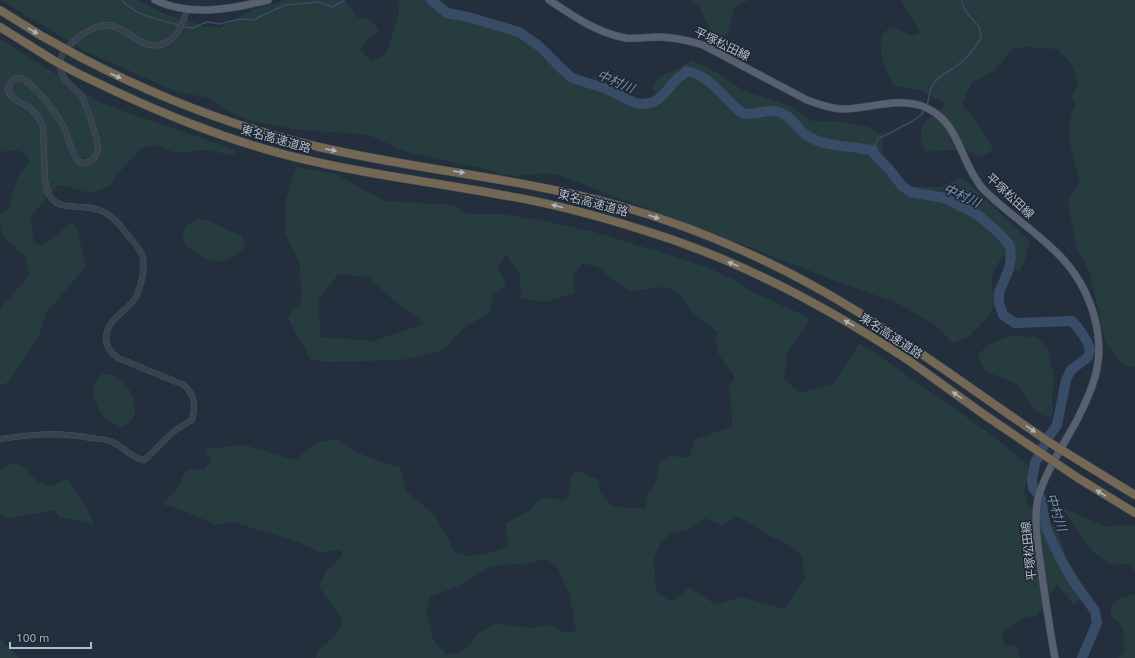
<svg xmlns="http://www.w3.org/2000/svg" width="1135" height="658" viewBox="0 0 1135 658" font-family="Ubuntu,'Noto Sans JP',sans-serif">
	<rect width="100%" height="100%" fill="#242f3e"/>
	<g fill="#263c3f" fill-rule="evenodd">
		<path d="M1,0H137L164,14L185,19L202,26L220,28L255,9L281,2L282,0H345L357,17L371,20L379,31L365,42L360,49L371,61L386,54L399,12L398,0H440L452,9L485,18L506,22L534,35L541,58L614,95L649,104L657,97L653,89C658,73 665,75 678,69C683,66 687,63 692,60L716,72L744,91L790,106L812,121H838L869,127L881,134L882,152L890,170L908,187H941L962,177L1030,241L1025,260L1019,272L1003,256L993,271L991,280L994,297L992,308L988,317L968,337L952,343L934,324L895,302L846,285L736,242L561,176L546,173L517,176L499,174L491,170L406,152L369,135L293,129L252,121L236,115L223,109L210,98L177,92L83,50Z"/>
		<path d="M689,0H749L734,7L729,31L721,44L715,40L700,8Z"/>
		<path d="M901,0H1135V367L1125,366L1105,342L1090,273L1076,247L1068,201L1080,181C1073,156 1062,130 1076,105L1071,98L1078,84L1072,65L1058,49L1023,47L1011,49L996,70L971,83L962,104L971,115L994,150L980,157L968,150H945L925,152C920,141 918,126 929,118C935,113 942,110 945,103L919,90L894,86C886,73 876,48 883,34C884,31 889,29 893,27L912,36L920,33Z"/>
		<path d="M0,39L103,104L236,150L233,155L205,150L176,153L155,145L140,149L116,176L110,186L90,193L64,186L58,185L35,211L30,218L34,243L43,246L72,222L76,226L86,266L46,313L39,337L8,382L0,386V313L2,306L30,275L25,256L1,235L0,216L9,208L18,177L30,161C22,147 14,150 0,152Z"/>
		<path d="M296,167L336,174L384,201L455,205L465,214H502L554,223L594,232L640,246L704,266L737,281L747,289L770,300L810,318L805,328L788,350L784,380L801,393L833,384L859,344L875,353L996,438L1031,468L1024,490L1029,506L1057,528L1067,559L1088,593L1074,605L1057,584L1037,616L1026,617L1002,633L1004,645L1017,646L1020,658H316L317,651L336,635L343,620L319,587L326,571L342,556L341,550L320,552L293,540L233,522L216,525L184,511L162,504L176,490L187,469L204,470L211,461L204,449L244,445L295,460L319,441L337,440L356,452L379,461L400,467L406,491L435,515L455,552L469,556L490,553L509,546L505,524L533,508L535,502L542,498L565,500L569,495L571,478L576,470L598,480L600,492L612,506L630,508H645L648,493L655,485L659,464L671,455L682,458L690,456L694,440L731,427L732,418L729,386L735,378L719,355L715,341L719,333L694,314L679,294L666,287L652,288L632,292L621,285L599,268L583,263L573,276L575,293L545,302L521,298L520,275L506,255L497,267L506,285L493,295L491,311L462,329L445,349L440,351L402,360L328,362L311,360L287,317L301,302L300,263L290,244L285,232L286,200ZM338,274L368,277L387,295L420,319L424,324L374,341L320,337L319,300ZM737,516L766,534L789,545L802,556L805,579L785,609L741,597L716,605L689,587L684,593L672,602L656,592L654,557L660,544L669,535L676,532L688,530L704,518L723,526ZM546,559L557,567L570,596L576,631L563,633L550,624L532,628L496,623L478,634L468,646L459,653L446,655L433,639L426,609L430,596L457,587L490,567L510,563L523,565Z"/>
		<path d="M198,219L209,221L243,237L244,248C238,253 231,260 222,261C209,262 176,248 184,230C185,229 186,226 187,225C189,223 195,221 198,219Z"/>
		<path d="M1010,336L1036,337L1041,341L1048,350L1054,377L1052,394L1053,410L1051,417C1033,414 1033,407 1024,394C1023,391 1021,388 1019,386C1006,375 983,379 978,356C986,344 997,341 1010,336Z"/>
		<path d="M102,374C106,374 111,374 115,376C127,382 136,398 135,412C135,419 128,423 123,427C104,423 88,401 96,381C97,379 100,376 102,374Z"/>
		<path d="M14,463L23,466L37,481L51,486L67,479L84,503L95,525L77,520L60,518L55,510L9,518L0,515V469Z"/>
		<path d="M1061,507L1107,527L1123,525L1135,526V571L1127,564L1111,565L1093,552Z"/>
		<path d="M1135,594V658H1118L1124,652C1125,635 1126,626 1111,616V605L1118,599Z"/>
		<path d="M0,639L19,658H0Z"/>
	</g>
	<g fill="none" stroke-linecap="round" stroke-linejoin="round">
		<g stroke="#394c67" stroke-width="1.5">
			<path d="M122,0C136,16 159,20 179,25"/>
			<path d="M183,27L192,28L207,22L220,24L239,19L253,20L285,5L319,2L332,7L345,0"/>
			<path d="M927,105C930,96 928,91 935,82C940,75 948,72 955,67C964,61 970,54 976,45C979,42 981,38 981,34C980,20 962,16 962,0"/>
			<path d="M873,150L878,139L911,122L921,115L924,110"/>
		</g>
		<path stroke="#394c67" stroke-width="10" d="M431,0L447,13L468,17L519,32L539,46L563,70L572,78L604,88L635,103L643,104L654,102L662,96L677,79L687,71C704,75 715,86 727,99C732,104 737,110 743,113C753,117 767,108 779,112C790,115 796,127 805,134C819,145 840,146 858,148C863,149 868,150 873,150L874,154L889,169L902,186L911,192L944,198L978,215L999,233L1010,246L1011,256L1009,269L999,292V303L1003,315L1015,323L1072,321C1081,330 1086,338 1090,349L1088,357L1071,370L1066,380L1057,425L1048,438L1035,463L1032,480L1033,488L1041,498L1046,528L1061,560L1073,581L1095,611L1097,623L1082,658"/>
		<defs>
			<path id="minor" d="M0,439C33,434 58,432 91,438C98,439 106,439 112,442C124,446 132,459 144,460L148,457L174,431L192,420C196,406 195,395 184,385L118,358C111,353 106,346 106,338C107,318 127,312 136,297C141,287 145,270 143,258C142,251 134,243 130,238C122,228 116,218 104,212C80,199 50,220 45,180L43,128C41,120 37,114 30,108C23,103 0,96 11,82C14,79 18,77 22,79C36,85 58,116 65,129C68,137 73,158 79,162C83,164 87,163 91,161C94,159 98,153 98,148C98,139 87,107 83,99C75,86 61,82 60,66C60,57 62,53 68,47C77,37 93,25 107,25C129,27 143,55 167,42C178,37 184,20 187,9"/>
			<g id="major">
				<path d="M155,0C190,17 232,9 268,0"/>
				<path d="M549,0C573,16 597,33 626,38C636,39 647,37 657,37C674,37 687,40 703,45L807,100C818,104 830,109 843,109C869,109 896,97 922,106C955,118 958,149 974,176C977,180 979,185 983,189C1006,212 1034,230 1057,253C1089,284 1107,334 1095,377C1091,391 1085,404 1079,416C1067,440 1040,479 1037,504C1034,528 1039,552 1042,576C1046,603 1050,631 1055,658"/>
			</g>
			<g id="highway">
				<path d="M82,58C157,97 236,128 319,147C418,170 519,178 617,205C702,229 784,266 858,312C906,342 952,375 998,407"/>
				<path d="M75,72C152,110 232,144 316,162C378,176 440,183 502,195C551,203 599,216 646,231C737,259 829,308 908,360C935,379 962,399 989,418"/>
			</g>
		</defs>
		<use href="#minor" stroke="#565f6c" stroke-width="6"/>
		<use href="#major" stroke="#414a57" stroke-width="8"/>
		<use href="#highway" stroke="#434c59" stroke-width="9"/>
		<use href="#minor" stroke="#38414e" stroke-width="5.5"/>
		<use href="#major" stroke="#56606e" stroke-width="7"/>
		<use href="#highway" stroke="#746855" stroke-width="8"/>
		<defs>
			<g id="highway-bridge">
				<path d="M0,10L40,35L82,58"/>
				<path d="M0,27L53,60L75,72"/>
				<path d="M998,407L1052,444L1135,495"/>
				<path d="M989,418L1078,478L1135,513"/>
			</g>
		</defs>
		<use href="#highway-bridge" stroke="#434c59" stroke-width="9" stroke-linecap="butt"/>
		<use href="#highway-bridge" stroke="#746855" stroke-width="8"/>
	</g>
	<defs><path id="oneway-solid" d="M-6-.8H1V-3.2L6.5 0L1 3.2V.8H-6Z"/></defs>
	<g fill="#aeb4bd">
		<use href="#oneway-solid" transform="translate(33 31) rotate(31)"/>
		<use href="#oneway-solid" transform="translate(116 76) rotate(25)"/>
		<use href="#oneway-solid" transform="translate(331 150) rotate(12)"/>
		<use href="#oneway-solid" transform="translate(459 172) rotate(9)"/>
		<use href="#oneway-solid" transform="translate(557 206) rotate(-166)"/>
		<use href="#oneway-solid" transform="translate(654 217) rotate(19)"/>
		<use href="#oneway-solid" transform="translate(733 264) rotate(-157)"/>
		<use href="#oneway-solid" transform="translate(849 323) rotate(-149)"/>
		<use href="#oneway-solid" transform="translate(957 395) rotate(-145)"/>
		<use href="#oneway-solid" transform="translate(1031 429) rotate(34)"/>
		<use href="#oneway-solid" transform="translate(1101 493) rotate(-148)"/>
	</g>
	<g text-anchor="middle" stroke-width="3" stroke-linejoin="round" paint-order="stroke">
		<g font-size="12" fill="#b4bcc9" stroke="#1d2633">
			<text transform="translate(722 44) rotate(26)" y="4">平塚松田線</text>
			<text transform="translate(276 139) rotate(16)" y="4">東名高速道路</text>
			<text transform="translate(1010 196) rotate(43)" y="4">平塚松田線</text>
			<text transform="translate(593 203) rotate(15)" y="4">東名高速道路</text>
			<text transform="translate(891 336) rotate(33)" y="4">東名高速道路</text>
			<text transform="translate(1029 551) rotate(-96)" y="4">平塚松田線</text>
		</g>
		<g font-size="13" font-style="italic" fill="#7c92b1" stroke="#1d2633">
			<text transform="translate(616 81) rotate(23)" y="5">中村川</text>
			<text transform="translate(962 195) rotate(24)" y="5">中村川</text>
			<text transform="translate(1057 512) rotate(72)" y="5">中村川</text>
		</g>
	</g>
	<path d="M10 642v6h81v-6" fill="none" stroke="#b4bcc9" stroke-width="2"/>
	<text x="16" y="642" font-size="12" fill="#b4bcc9" stroke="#1d2633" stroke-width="3" paint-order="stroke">100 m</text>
</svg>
